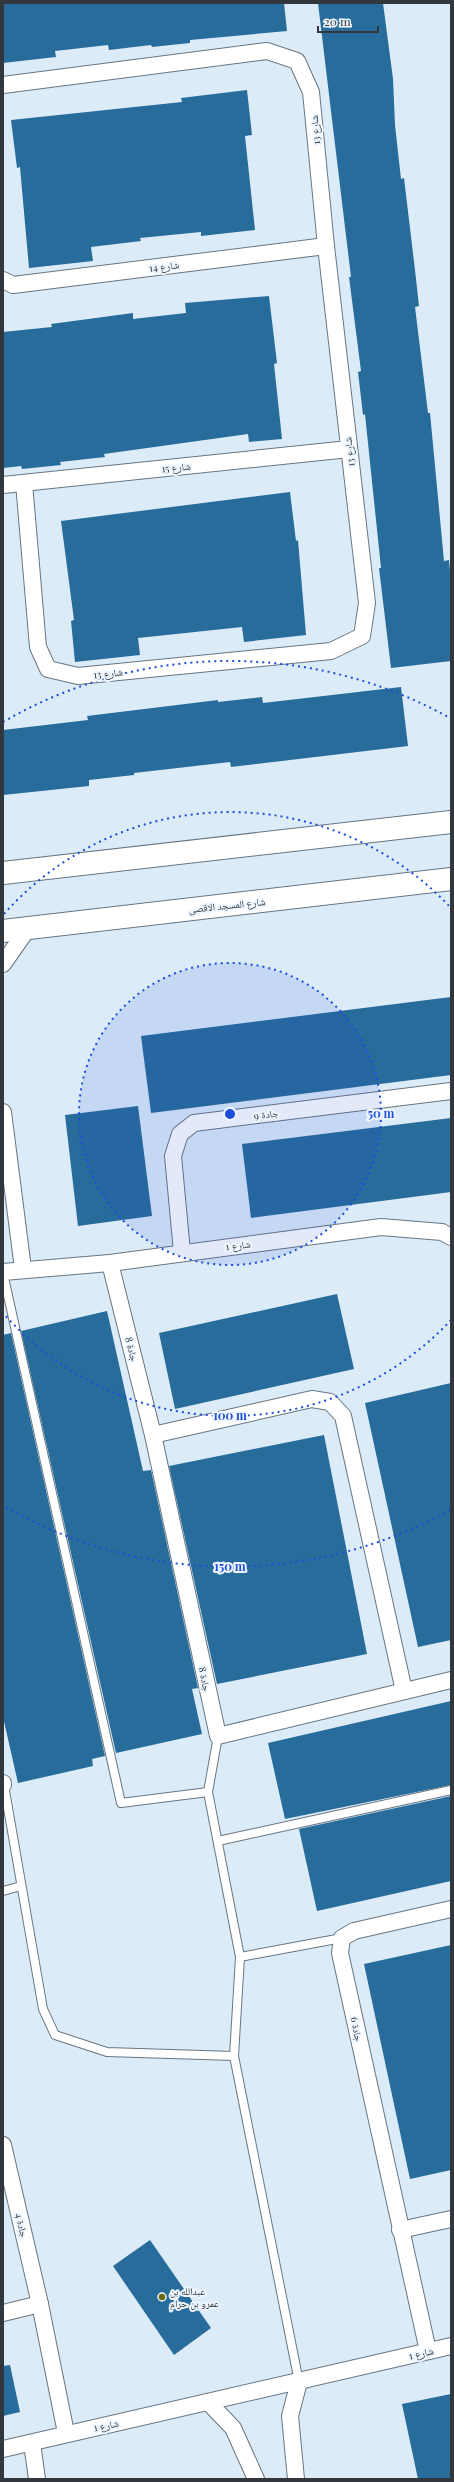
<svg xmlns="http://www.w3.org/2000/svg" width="454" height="2482" viewBox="0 0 454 2482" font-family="'Playfair Display','Noto Naskh Arabic',serif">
	<rect width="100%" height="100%" fill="#dbebf8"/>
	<g fill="#276c9b">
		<path d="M3,3H284L287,31L190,40V43L152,47L151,45L109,50L108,45L55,51L56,57L3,63Z"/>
		<path d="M318,3H383L393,79L395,125L401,179L404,178L415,270L419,306L415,307L428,413H430L444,561L449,560L451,581V661L391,668L379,568H381L365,414L363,415L358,372L361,371L349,277H351Z"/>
		<path d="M247,90L252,135L245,136L255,230L201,236V232L140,238L141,241L91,247L93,261L29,268L20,167L17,168L11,120L182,102L181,98Z"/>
		<path d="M269,296L277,363L274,364L282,439L249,442L248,434L104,454L105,457L60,462L61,465L22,469L21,466L3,468V332L52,327L51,324L133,313V319L186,313L185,303Z"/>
		<path d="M290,492L296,541L298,540L306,635L244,642L242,627L138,638L140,655L75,662L71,621L74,620L61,521Z"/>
		<path d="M401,687L408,746L231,767L230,762L134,773V775L89,780V786L3,795V730L88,720L87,716L218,700V702L262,697L263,703Z"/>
		<path d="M451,997V1075L151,1113L141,1036Z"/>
		<path d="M138,1106L152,1216L78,1226L65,1115Z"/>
		<path d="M451,1118V1192L251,1218L242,1144Z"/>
		<path d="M337,1294L354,1369L175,1409L159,1333Z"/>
		<path d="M107,1311L143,1471L151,1470L198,1688L192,1689L202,1734L116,1753L21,1331Z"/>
		<path d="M11,1333L105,1756L92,1759L93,1766L18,1783L3,1717V1335Z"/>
		<path d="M451,1383V1640L418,1647L365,1403Z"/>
		<path d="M324,1435L367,1654L217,1684L169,1466Z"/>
		<path d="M451,1701V1785L285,1819L268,1743Z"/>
		<path d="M451,1796V1881L317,1911L299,1829Z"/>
		<path d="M451,1945V2170L410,2179L364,1964Z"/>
		<path d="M150,2240L211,2328L174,2355L113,2266Z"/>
		<path d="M10,2365L20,2412L3,2416V2366Z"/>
		<path d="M451,2394V2479H418L402,2404Z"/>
	</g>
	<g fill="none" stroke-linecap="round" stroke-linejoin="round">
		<defs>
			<g id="service">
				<path d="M3,1273L121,1803L208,1792"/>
				<path d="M218,1736L208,1792L240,1957L234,2056L299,2382"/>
				<path d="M4,1785L43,2009L55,2035L107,2052L234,2056"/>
				<path d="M218,1841L451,1790"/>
				<path d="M3,1891L21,1886"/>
				<path d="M240,1957L342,1938"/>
			</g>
			<g id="minor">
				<path d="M3,85L267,51L297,61L311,92L326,246L367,603L362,636L331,651L78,676L48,669L38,647L24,483"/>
				<path d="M3,280L13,285L326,246"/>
				<path d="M3,485L349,449"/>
				<path d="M3,964L29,927"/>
				<path d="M3,1112L23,1269"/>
				<path d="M182,1252L173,1156L180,1134L194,1123L451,1091"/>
				<path d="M110,1263L153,1435L218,1736L451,1680"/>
				<path d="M3,1272L110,1263L381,1227L442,1232L451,1237"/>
				<path d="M153,1435L312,1399L330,1402L343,1416L404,1691"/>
				<path d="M3,1783V1785"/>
				<path d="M3,2145L40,2304L66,2433"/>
				<path d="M400,2230L451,2219"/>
				<path d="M3,2313L40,2304"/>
				<path d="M428,2351L340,1953L342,1938L354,1931L451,1909"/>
				<path d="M208,2402L233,2428L256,2479"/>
				<path d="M32,2443L37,2479"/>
				<path d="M3,2449L451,2346"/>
				<path d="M296,2479L290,2416L299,2382"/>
			</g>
			<g id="secondary">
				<path d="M3,873L451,822"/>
				<path d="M3,931L451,879"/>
			</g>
		</defs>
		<use href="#service" stroke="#687681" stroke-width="10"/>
		<use href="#minor" stroke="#687681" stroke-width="18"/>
		<use href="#secondary" stroke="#687681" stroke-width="24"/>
		<use href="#service" stroke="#fff" stroke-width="8"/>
		<use href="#minor" stroke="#fff" stroke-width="16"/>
		<use href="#secondary" stroke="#fff" stroke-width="22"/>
	</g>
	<circle cx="230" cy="1114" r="151" fill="#1d4ed8" fill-opacity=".12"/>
	<g fill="none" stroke="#1d4ed8" stroke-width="2" stroke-dasharray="2 4">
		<circle cx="230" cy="1114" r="151"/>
		<path d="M451 1320A302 302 0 0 1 4 1314M4 914A302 302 0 0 1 451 908"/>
		<path d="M450 1510A453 453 0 0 1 4 1506M3 722A453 453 0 0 1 450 718"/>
	</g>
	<circle fill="#6a6c0d" stroke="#eef7ff" stroke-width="1.5" cx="162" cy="2297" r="4"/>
	<g text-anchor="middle" stroke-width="4" stroke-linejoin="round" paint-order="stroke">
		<g font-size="10" fill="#31373c" stroke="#eef7ff">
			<text transform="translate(315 130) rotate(-95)" y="4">شارع 13</text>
			<text transform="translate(164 266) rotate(-7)" y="4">شارع 14</text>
			<text transform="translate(349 452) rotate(-97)" y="4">شارع 13</text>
			<text transform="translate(176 467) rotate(-6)" y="4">شارع 15</text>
			<text transform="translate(108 673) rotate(-6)" y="4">شارع 13</text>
			<text transform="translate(227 905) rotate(-6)" y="4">شارع المسجد الاقصى</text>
			<text transform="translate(266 1114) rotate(-8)" y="4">جادة 9</text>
			<text transform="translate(238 1245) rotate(-7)" y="4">شارع 1</text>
			<text transform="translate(132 1349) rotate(76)" y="4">جادة 8</text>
			<text transform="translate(205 1679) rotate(78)" y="4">جادة 8</text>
			<text transform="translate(357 2029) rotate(78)" y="4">جادة 6</text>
			<text transform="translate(22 2225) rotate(77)" y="4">جادة 4</text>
			<text transform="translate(421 2353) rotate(-13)" y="4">شارع 1</text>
			<text transform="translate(106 2425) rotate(-12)" y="4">شارع 1</text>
		</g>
		<g font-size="10" fill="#31373c" stroke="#eef7ff" text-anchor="start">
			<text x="170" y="2295">عبدالله بن<tspan x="170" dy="12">عمرو بن حرام</tspan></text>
		</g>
	</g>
	<circle cx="230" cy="1114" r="6" fill="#1d4ed8" stroke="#eef7ff" stroke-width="2"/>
	<g font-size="12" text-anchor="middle" font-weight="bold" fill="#1d4ed8" stroke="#eef7ff" stroke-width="4" stroke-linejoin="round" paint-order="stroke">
		<text x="381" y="1118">50 m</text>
		<text x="230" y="1420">100 m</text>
		<text x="230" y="1571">150 m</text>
	</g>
	<rect width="454" height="2482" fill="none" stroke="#31373c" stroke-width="8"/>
	<path d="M318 26v6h60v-6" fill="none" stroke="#31373c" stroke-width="2"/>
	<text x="324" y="26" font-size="12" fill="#31373c" stroke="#eef7ff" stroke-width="3" paint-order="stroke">20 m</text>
</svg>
